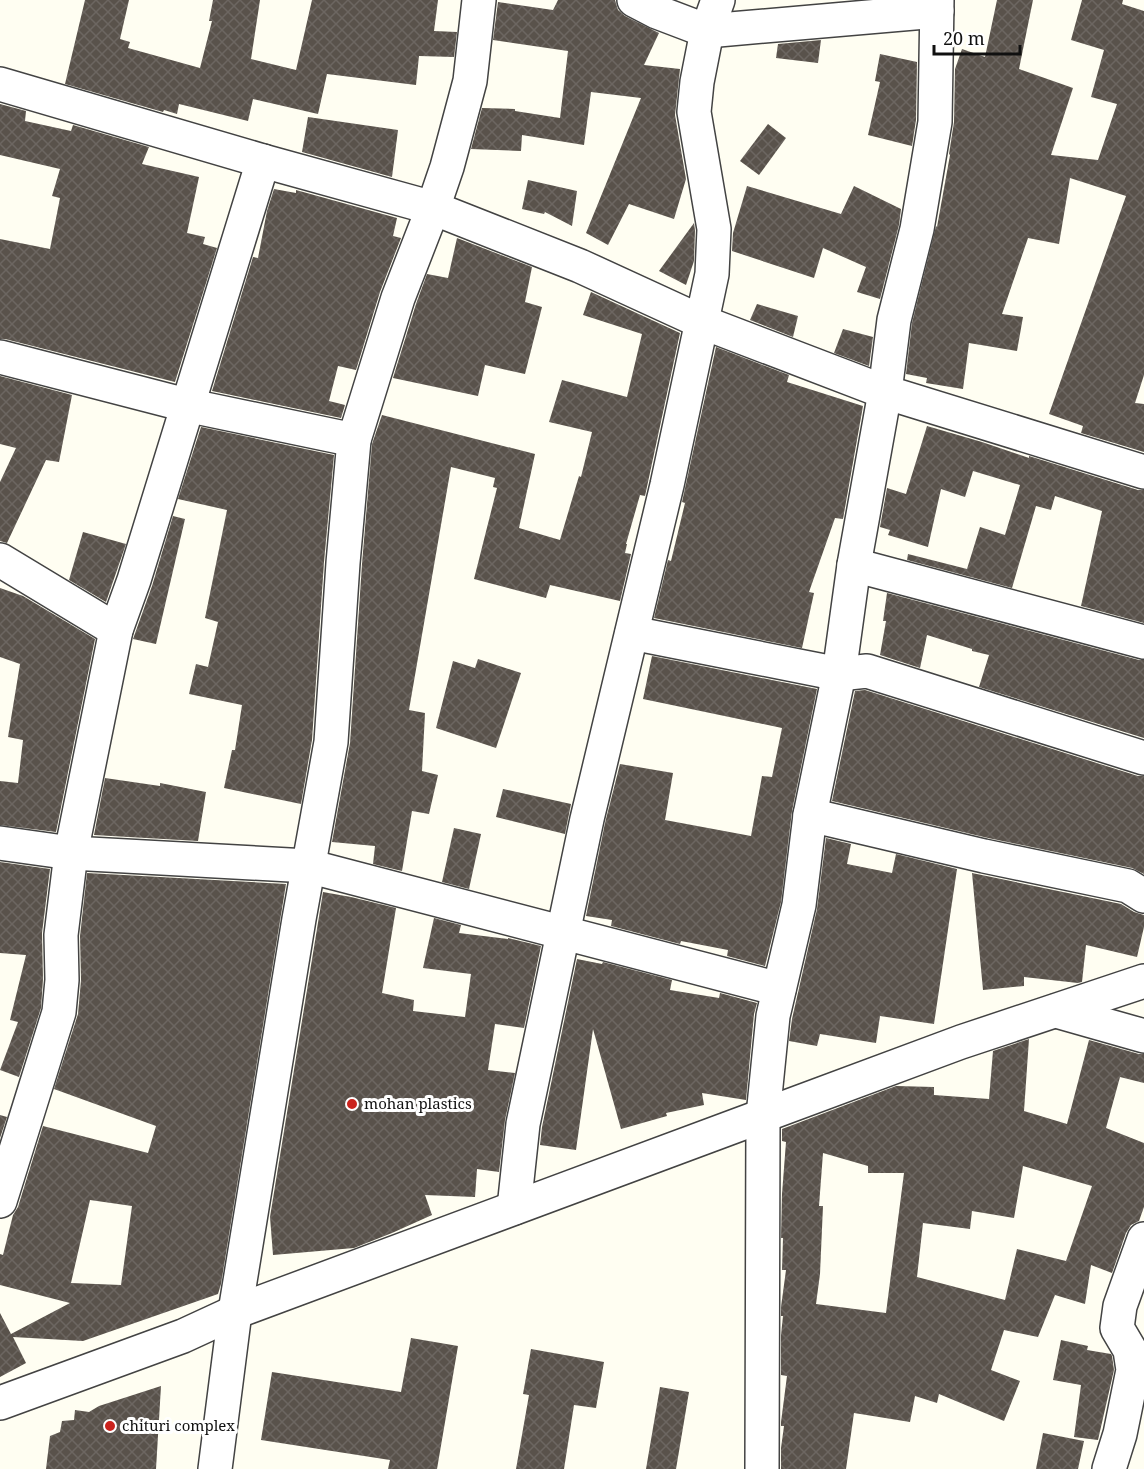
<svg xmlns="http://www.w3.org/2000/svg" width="1144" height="1469" viewBox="0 0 1144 1469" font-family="'Noto Serif',serif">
	<defs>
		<pattern id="building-cross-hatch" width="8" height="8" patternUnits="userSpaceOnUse" patternTransform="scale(1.5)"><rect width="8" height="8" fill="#59524b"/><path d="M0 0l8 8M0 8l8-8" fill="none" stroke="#6c6661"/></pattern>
	</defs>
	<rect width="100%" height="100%" fill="#fffef2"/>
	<g fill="url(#building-cross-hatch)" fill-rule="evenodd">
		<path d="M85,0H129L120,39L130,42L128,48L200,68L212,21H209L213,0H260L251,59L296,70L312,0H438L434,31L457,32L454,57L419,56L416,85L327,74L318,114L253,99L248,121L179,104L177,114L164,110L163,112L65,84Z"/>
		<path d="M558,0H615L618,10L625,16L659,33L644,65L680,69L675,115L686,179L674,219L629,204L608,245L586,233L641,98L591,92L584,145L522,135L521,151L471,149L482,108L515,109V111L560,118L568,51L493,40L498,2L553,10Z"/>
		<path d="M997,0H1033L1019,69L1073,88L1051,155L1098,160L1117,104L1091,97L1104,50L1071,40L1082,0H1123L1122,4L1144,11V375L1135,403L1144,404V452L1081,433L1083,426L1049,414L1126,196L1070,178L1059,244L1028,238L1002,314L1023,317L1017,351L969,343L963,389L926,383L927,378L906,374L912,323L936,226L937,227L950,155L949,154L954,122L955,69L962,49L985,57Z"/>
		<path d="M821,40L818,63L776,58L778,44Z"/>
		<path d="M880,54L917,62L916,120L912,146L868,135L880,82L875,81Z"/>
		<path d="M0,104L26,111L25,121L71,131L73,125L149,147L142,164L199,177L187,233L205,237L203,244L217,248L175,382L5,339H0V239L50,249L60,198L52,196L60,169L0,155Z"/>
		<path d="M308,117L398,130L392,177L302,152Z"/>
		<path d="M768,124L786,138L759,175L740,161Z"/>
		<path d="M528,180L577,191L572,226L545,212L544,214L522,209Z"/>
		<path d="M747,186L841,214L854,186L901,209L899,225L880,299L857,292L866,267L823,248L814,278L732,251L733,233Z"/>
		<path d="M274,189L296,193V190L397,218L393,236L401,238L380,292L356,370L338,366L329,401L345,405L341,418L212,391L253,257L258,258L267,211Z"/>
		<path d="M694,223L695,230L694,261L686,285L659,271Z"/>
		<path d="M457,238L532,267L525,302L542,307L525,374L485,365L478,396L393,378L416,304L427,274L448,278Z"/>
		<path d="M591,292L680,333L645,496L640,495L626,544H627L625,553L631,554L620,601L550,585L546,598L474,579L497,488L493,487L495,478L451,467L409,710L425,713L422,771L438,775L429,814L412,811L402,871L373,864L375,846L332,842L350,743L362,564L372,444L382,415L535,454L519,528L560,540L579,476L581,477L592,432L549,422L562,380L627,397L642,334L583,315Z"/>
		<path d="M757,304L798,316L793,337L750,320Z"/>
		<path d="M843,329L873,337L869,366L834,353Z"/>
		<path d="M716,347L789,375L787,382L863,406L843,519L835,518L809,592L814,593L802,648L654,618L668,560L671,561L685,503L682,502Z"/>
		<path d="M0,376L72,395L59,462L46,460L7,543L0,541V482L16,448L0,444Z"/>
		<path d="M927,426L982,442L1029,458V456L1138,490H1144V623L1081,606L1102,511L1055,496L1051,510L1036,506L1012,588L907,560L908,554L967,569L980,527L1005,535L1020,485L973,471L965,497L941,489L928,547L888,535L890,530L880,527L887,488L906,494Z"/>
		<path d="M201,427L334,455L324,562L312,740L301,804L224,788L232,750H235L242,705L189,694L196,664L208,667L218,622L205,618L227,510L178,499Z"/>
		<path d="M173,516L185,519L156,644L133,639L152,586Z"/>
		<path d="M83,532L126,544L106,602L69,580Z"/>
		<path d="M0,588L23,596L95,639L56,832L0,825V781L18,783L23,740L8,737L20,664L0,657Z"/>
		<path d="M887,593L1139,660H1144V738L979,687L989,655L972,651V649L927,635L920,668L880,655L886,621H883Z"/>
		<path d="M652,656L817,689L792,811L781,902L765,966L727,956L728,950L681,941L680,944L611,926L612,920L586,916L605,823L620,764L673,773L665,820L751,836L762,776L772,777L782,728L643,699Z"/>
		<path d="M478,659L521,673L496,748L436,728L453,661L475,668Z"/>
		<path d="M865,690L1138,776H1144V874L1132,868L988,838L832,801L855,691Z"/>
		<path d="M105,778L160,786V783L206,792L198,841L94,835Z"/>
		<path d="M503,789L571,804L565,834L496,817Z"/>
		<path d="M454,828L481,834L469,889L442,882Z"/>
		<path d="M826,838L851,844L847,864L892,873L896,854L957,869L934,1024L880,1016L876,1043L820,1034L817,1046L789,1041L792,1019L817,909Z"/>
		<path d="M0,862L50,869L42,933L43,979L41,1008L19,1077L0,1070L18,1022L10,1020L26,955L0,953Z"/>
		<path d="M87,873L286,884L221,1284L218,1294L83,1341L13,1337L26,1363L0,1377V1313L11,1334L70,1303L0,1285V1254L3,1255L13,1215L18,1207L43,1126L148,1153L156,1126L54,1089L78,1014L81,980L80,936ZM90,1200L132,1206L121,1285L71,1283Z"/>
		<path d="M972,873L1121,904L1134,912L1144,915V927L1137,957L1086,945L1082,982L1078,983L1024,977V986L983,990Z"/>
		<path d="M323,892L351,897L396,908L382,993L414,1000L413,1011L465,1017L471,974L423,968L434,918L461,925L459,933L508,939V938L541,946L524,1028L495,1024L488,1070L515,1073L505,1120L499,1172L477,1169L475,1197L425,1195L432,1215L392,1233L354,1248L273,1255L270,1217Z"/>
		<path d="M577,959L602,964L603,962L672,980L670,990L719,998L720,993L757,1003L754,1014L746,1100L702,1093L704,1105L666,1113L667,1116L621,1129L593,1029L576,1150L540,1145L542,1127Z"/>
		<path d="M1029,1039L1024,1111L1067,1124L1089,1040L1139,1054H1144V1083L1120,1077L1106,1128L1144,1143V1207L1139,1221L1131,1225L1126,1233L1112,1273L1091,1265L1085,1304L1055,1295L1038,1337L1004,1330L991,1370L1020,1381L1004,1421L939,1394L937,1403L915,1396L910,1422L854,1413L846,1469H781V1448L784,1426H781V1422L787,1376L781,1375V1335L783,1316H781V1307L786,1270H782L783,1238H781L782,1194L786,1142L782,1141V1129L896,1086L934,1087V1095L989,1099L993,1051ZM823,1153L868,1166V1173H904L886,1313L816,1304L820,1274L823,1206H819ZM1023,1166L1092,1186L1066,1261L1017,1249L1005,1300L917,1277L923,1223L970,1229L972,1211L1014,1218Z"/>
		<path d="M0,1115L7,1117L0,1138Z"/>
		<path d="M411,1338L458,1346L437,1469H388L390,1460L261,1440L272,1372L401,1392Z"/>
		<path d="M1061,1340L1088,1346L1087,1350L1111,1354L1112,1356L1114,1370L1098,1440L1074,1437L1081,1385L1053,1380Z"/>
		<path d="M531,1349L604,1362L596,1408L574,1405L564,1469H516L529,1395L523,1394Z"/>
		<path d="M161,1386L156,1469H46L50,1436L60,1432L62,1421L74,1420L75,1410L89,1412L99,1406Z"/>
		<path d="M660,1387L689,1392L676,1469H646Z"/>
		<path d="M1043,1433L1084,1441L1078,1469H1036Z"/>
	</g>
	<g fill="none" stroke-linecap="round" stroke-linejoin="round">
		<defs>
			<g id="minor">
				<path d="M634,0L657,12L707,31L937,11"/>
				<path d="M0,84L263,161L433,208L580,266L702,322L885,392L1144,472"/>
				<path d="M0,357L186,405L354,440"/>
				<path d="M0,560L116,630"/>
				<path d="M854,565L1144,642"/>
				<path d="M632,633L839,674L867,671L1144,758"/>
				<path d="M810,815L984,856L1128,886L1144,896"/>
				<path d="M0,843L71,853L308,866L779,989"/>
				<path d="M1056,1011L1144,1036"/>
				<path d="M0,1201L59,1012L62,980L61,935L71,853L116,630L134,580L263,161"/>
				<path d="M514,1208L523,1124L587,819L667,485L712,274L714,229L694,112L697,82L707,31L718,0"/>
				<path d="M0,1403L183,1336L235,1312L961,1042L1144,981"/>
				<path d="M215,1469L235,1312L299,919L331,742L343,563L354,440L398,298L433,208L447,167L470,81L479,0"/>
				<path d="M762,1469L763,1116L773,1016L799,905L810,815L839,674L854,565L885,392L894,320L917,229L935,122L937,0"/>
				<path d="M1109,1469L1120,1434L1133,1370L1130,1350L1117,1328L1120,1306L1144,1239"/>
			</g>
		</defs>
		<use href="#minor" stroke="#434343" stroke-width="36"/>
		<use href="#minor" stroke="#fff" stroke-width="33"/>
	</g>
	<g fill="#ca231d" stroke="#fff" stroke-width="2">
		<circle cx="352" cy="1104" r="6"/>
		<circle cx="110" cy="1426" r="6"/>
	</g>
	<g text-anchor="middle" stroke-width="6" stroke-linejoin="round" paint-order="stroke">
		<g font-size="15" fill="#101010" stroke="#fff" text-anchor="start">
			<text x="364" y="1109">mohan plastics</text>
			<text x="122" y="1431">chituri complex</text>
		</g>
	</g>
	<path d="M934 45v9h86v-9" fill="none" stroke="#101010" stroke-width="3"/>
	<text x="943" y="45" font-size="18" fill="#101010" stroke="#ffffff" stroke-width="4.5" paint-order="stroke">20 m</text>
</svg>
